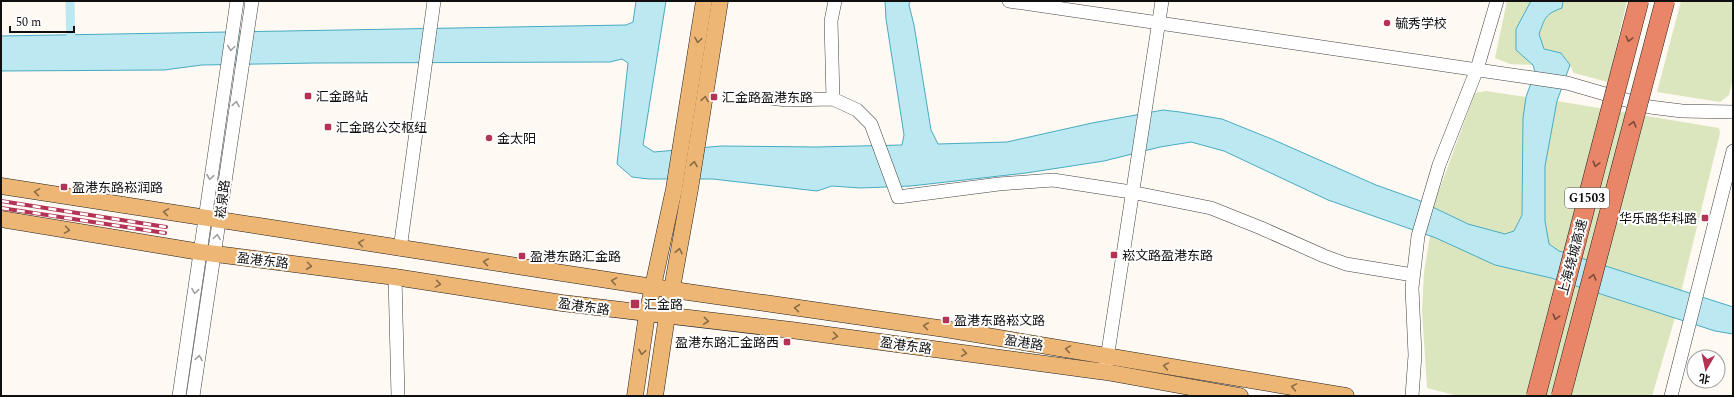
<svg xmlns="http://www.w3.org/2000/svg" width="1734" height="397" viewBox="0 0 1734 397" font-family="Spectral,'Noto Sans SC',serif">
	<rect width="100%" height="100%" fill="#fef9f2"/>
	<g fill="#dbe6be">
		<path d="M1507,1H1531L1516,29L1533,65L1510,64L1495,58Z"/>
		<path d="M1563,1H1627L1608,82L1574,73L1567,60L1561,53L1544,49L1539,34C1545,18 1545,14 1562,8Z"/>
		<path d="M1681,1H1733V78L1729,95L1720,102L1657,92Z"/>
		<path d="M1486,91L1526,97L1523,118L1522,215L1514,231L1505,234L1468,224L1433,207L1475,93Z"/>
		<path d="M1557,101L1719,128L1720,133L1681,292L1559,251L1549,244L1545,221V166Z"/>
		<path d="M1430,236L1530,272L1675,318L1652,396H1459L1427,388L1422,311L1424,272Z"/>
	</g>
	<path fill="#bbe8f1" stroke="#48abc2" d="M636,1H666L643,145L654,152L721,146L816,147L902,145L904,135L886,19L885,1H910L909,5L914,25L931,130L938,144L1007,142L1092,123L1163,110L1180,112L1222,119L1274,140L1376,185L1418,200L1468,224L1505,234L1514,231L1522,215L1523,118L1526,97L1535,72L1533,65L1516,50V29L1531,1H1563L1562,8C1545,14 1545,18 1539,34L1544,49L1561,53L1570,65L1557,101L1545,166V221L1549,244L1559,251L1733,307V334L1715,331L1551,278L1495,265L1436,238L1328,200L1224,151L1191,142L1160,147L1104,161L1026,173L911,186L860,188L832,186L817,191L713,179H649L632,177L617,164L628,63L622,59L610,62L316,63L202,65L164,70L1,71V36L626,25L633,22Z"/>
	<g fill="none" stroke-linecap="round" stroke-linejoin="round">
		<path stroke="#bbe8f1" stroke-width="9" d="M70,1L71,47"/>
		<defs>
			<g id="minor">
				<path d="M1009,1L1567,83L1650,107L1682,111L1733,112"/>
				<path d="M771,98L786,100L833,99L857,110L871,124L898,197L999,184L1053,180L1131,192L1211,208L1261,228L1324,256L1346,264L1413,275"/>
				<path d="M833,99L831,21L835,1"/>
				<path d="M400,249L434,1"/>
				<path d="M395,277L398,396"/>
				<path d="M1106,365L1162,1"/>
				<path d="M179,396L237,1"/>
				<path d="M193,396L252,1"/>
				<path d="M1412,396L1415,355L1412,288L1418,236L1439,165L1477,69L1497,1"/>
				<path d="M1671,396L1733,151"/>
			</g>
			<g id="major">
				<path d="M1,186L653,287L945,329L1346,396"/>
				<path d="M1,219L200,252L395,277L562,303L791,330L1106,372L1240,396"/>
				<path d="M635,396L647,314L674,189L704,1"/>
				<path d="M655,396L667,316L690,189L720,1"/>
			</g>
		</defs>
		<use href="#minor" stroke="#424242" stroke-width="14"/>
		<use href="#major" stroke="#202020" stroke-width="17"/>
		<use href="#minor" stroke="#fff" stroke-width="13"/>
		<use href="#major" stroke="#edb674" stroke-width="16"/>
		<defs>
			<g id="rail">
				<path d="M1,201L166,227"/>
				<path d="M1,208L165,233"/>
			</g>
		</defs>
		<use href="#rail" stroke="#b43254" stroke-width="4"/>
		<use href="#rail" stroke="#fff" stroke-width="2.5" stroke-dasharray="8" stroke-linecap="butt"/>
		<defs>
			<g id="highway-bridge">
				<path d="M1536,396L1639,1"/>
				<path d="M1561,396L1665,1"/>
			</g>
		</defs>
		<use href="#highway-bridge" stroke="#202020" stroke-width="20" stroke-linecap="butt"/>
		<use href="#highway-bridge" stroke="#e88667" stroke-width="19"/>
	</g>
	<defs><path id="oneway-chevron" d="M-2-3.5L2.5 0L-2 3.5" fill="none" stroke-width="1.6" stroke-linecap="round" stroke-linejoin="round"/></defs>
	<g stroke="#7c4a3b">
		<use href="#oneway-chevron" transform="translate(1629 39) rotate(105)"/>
		<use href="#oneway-chevron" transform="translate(1633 124) rotate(-75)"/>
		<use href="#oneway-chevron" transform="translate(1596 164) rotate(105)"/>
		<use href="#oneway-chevron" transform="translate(1593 277) rotate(-75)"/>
		<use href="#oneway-chevron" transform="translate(1556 317) rotate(105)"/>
	</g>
	<g stroke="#896b47">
		<use href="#oneway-chevron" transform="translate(698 40) rotate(99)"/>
		<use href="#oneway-chevron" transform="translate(705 99) rotate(-81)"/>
		<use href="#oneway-chevron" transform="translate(694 164) rotate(-81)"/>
		<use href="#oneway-chevron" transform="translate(37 192) rotate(-171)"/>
		<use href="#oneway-chevron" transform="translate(166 212) rotate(-171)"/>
		<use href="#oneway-chevron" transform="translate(67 230) rotate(9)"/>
		<use href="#oneway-chevron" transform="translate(361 243) rotate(-171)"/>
		<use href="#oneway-chevron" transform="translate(679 251) rotate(-79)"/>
		<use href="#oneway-chevron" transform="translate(486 262) rotate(-172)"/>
		<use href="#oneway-chevron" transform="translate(309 266) rotate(7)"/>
		<use href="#oneway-chevron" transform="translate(614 281) rotate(-171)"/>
		<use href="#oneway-chevron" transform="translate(438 284) rotate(9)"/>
		<use href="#oneway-chevron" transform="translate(797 308) rotate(-172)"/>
		<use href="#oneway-chevron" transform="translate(706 321) rotate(6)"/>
		<use href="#oneway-chevron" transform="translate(926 326) rotate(-172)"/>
		<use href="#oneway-chevron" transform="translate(835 336) rotate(8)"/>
		<use href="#oneway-chevron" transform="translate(1068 349) rotate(-171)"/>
		<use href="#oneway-chevron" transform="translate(642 352) rotate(99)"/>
		<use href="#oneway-chevron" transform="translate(964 353) rotate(8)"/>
		<use href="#oneway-chevron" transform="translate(1166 366) rotate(-170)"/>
		<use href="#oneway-chevron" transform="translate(1294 387) rotate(-170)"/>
	</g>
	<g stroke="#9f9f9f">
		<use href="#oneway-chevron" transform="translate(231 48) rotate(98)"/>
		<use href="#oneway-chevron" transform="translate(236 104) rotate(-81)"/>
		<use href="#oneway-chevron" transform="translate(210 177) rotate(99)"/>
		<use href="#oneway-chevron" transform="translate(217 237) rotate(-82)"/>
		<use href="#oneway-chevron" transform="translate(195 291) rotate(99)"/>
		<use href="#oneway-chevron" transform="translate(199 358) rotate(-81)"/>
	</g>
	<g fill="#b43254" stroke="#fff" stroke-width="1.5">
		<circle cx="1387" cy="23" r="4"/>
		<rect x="304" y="92" width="8" height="8" rx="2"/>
		<rect x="710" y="93" width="8" height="8" rx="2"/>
		<rect x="324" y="123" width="8" height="8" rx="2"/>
		<circle cx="489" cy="138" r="4"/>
		<rect x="60" y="183" width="8" height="8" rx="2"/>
		<rect x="1701" y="214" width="8" height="8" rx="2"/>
		<rect x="1110" y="251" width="8" height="8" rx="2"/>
		<rect x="518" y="252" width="8" height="8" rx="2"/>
		<rect x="630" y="299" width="10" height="10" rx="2"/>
		<rect x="942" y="316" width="8" height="8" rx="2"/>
		<rect x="783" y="338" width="8" height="8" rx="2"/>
	</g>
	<g text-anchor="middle" stroke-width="4" stroke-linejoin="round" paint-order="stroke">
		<rect fill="#fff" stroke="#575757" stroke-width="1" x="1565" y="188" width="44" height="20" rx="3"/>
		<g font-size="12" font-weight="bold" fill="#0f0f0f">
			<text x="1587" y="202">G1503</text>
		</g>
		<g font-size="13" fill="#0f0f0f" stroke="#fff" text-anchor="start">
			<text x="1395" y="28">毓秀学校</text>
			<text x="316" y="101">汇金路站</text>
			<text x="722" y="102">汇金路盈港东路</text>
			<text x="336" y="132">汇金路公交枢纽</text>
			<text x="497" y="143">金太阳</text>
			<text x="72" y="192">盈港东路崧润路</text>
			<text x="1697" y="223" text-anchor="end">华乐路华科路</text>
			<text x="1122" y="260">崧文路盈港东路</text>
			<text x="530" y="261">盈港东路汇金路</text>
			<text x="644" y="309">汇金路</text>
			<text x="954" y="325">盈港东路崧文路</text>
			<text x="779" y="347" text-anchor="end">盈港东路汇金路西</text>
		</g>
		<g font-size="13" fill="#0f0f0f" stroke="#fff">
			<text transform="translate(222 199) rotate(-83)" y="5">崧泉路</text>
			<text transform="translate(1572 257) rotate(-75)" y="5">上海绕城高速</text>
			<text transform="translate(263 260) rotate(7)" y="5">盈港东路</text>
			<text transform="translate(584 306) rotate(8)" y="5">盈港东路</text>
			<text transform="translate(1024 342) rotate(9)" y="5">盈港路</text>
			<text transform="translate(906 345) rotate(8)" y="5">盈港东路</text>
		</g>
	</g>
	<rect width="1734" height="397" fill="none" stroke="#0f0f0f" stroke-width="4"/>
	<g transform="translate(1706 369) rotate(189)"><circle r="19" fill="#ffffff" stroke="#9f9f9f"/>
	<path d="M0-3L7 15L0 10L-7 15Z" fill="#b43254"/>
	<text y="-6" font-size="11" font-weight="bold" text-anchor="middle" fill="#0f0f0f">北</text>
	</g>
	<path d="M10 26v6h64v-6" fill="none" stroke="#0f0f0f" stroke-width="2"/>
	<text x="16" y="26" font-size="12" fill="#0f0f0f" stroke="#ffffff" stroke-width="3" paint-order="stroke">50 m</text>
</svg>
